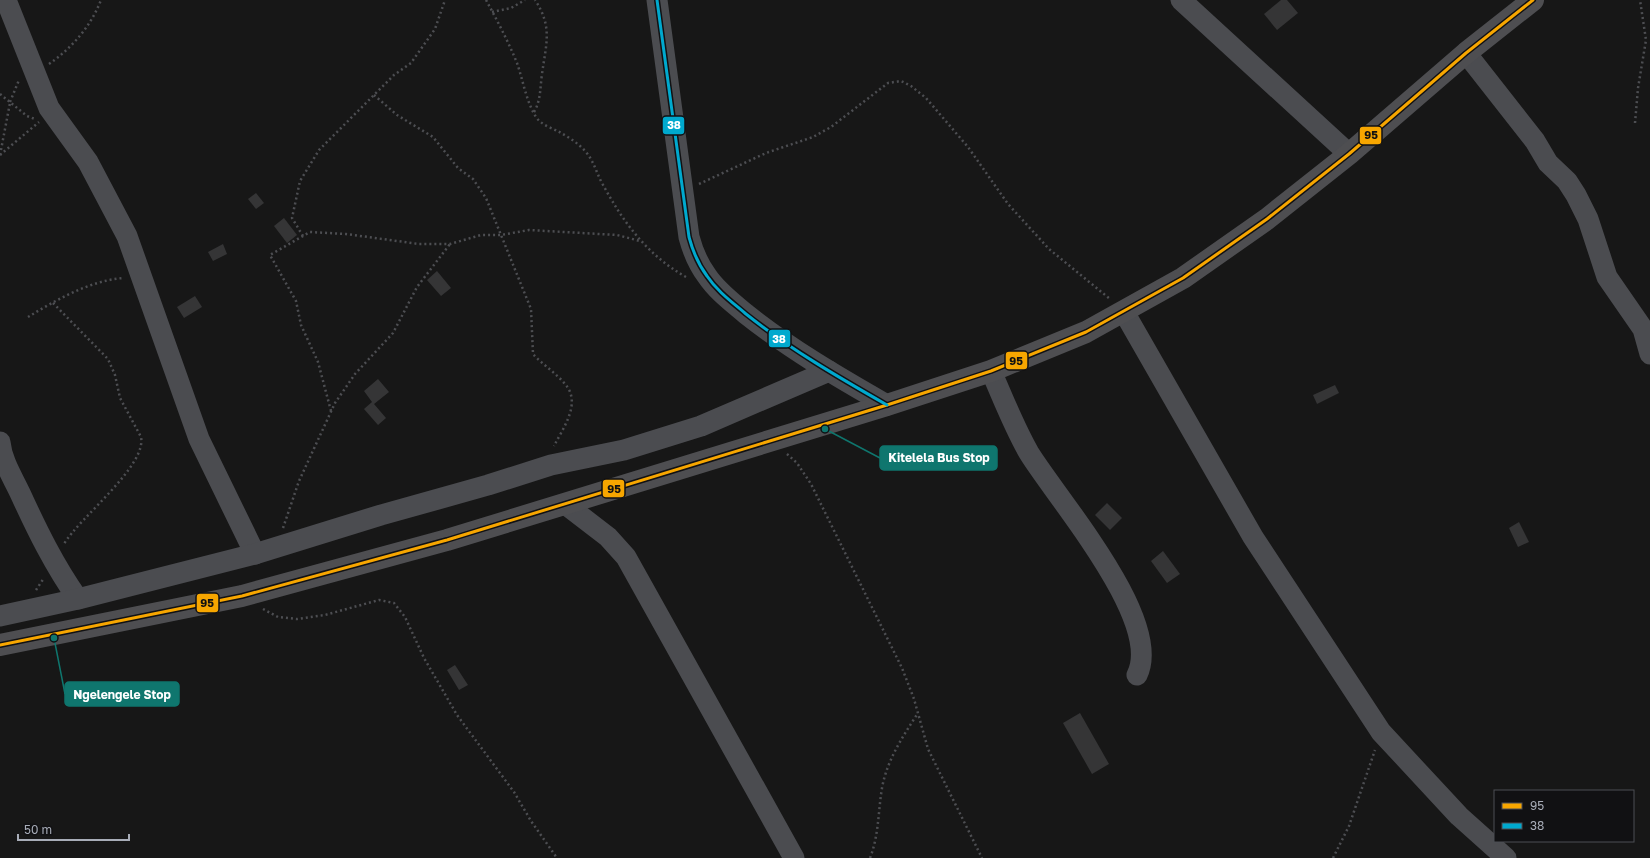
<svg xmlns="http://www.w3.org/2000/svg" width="1650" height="858" viewBox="0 0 1650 858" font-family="'Golos Text',sans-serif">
	<rect width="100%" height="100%" fill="#171717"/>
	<g fill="#353536">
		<path d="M1281,0H1287L1298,13L1277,30L1264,14Z"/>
		<path d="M256,193L264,203L256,209L248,199Z"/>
		<path d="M284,218L297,235L287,243L274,226Z"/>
		<path d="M223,244L227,254L213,261L208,252Z"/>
		<path d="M437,271L451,288L441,296L427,280Z"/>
		<path d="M195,296L202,307L184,318L177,307Z"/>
		<path d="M378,379L389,392L374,404L386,418L378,425L364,409L372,402L364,391Z"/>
		<path d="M1335,385L1339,393L1317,404L1313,395Z"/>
		<path d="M1107,503L1122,518L1110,530L1095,515Z"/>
		<path d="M1519,522L1529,542L1518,547L1509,528Z"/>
		<path d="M1163,551L1180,574L1167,583L1151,561Z"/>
		<path d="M455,665L468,685L459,690L447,670Z"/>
		<path d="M1080,713L1109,764L1092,774L1063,723Z"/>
	</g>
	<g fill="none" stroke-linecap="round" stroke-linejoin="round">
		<g stroke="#4d4e52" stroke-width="2.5" stroke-dasharray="2 3" stroke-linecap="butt">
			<path d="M486,0C497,20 508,41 517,63C523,80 526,101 536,117C542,126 553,128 561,133C570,138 579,144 585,151C594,161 596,172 602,183C623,222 647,255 686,277"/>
			<path d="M492,12L511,8L525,0"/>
			<path d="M49,64C72,48 91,26 101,0"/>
			<path d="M0,94L27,116L35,119"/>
			<path d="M374,95L397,115L433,137L458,168L473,179L486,198L531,309L533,354C543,365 556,373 565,384C582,403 563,428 554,446"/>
			<path d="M10,102L19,80"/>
			<path d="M534,112C541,100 540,88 542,74C546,44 553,27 535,0"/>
			<path d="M1635,123L1638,88L1646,40L1640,0"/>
			<path d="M0,155L10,103"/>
			<path d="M0,155L39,122"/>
			<path d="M699,184L766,153L813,137L831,127L888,83L901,81L911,86L926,98L968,147L1008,204L1049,249L1110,299"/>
			<path d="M303,236L292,218L300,181L319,150L394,75L411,63L435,29L445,0"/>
			<path d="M53,303L108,359L115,375L120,398L141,437C147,466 79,518 64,544"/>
			<path d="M28,317C56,300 89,281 123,278"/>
			<path d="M331,411L318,362L301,325L296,301L270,255L310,232L346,234L419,244H450L481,235H501L529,230L617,235L640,241"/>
			<path d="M787,454L797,463L811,484L902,668L914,699L928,749L982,858"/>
			<path d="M283,528L299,481L335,403L355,374L393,333L417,287L450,244"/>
			<path d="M36,590L44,578"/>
			<path d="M263,609L278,617L297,619L325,615L379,600L394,603L405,617L424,658L457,715L514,792L531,821L557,858"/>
			<path d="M870,858C879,835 878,812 882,788C887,760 903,736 918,713"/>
			<path d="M1333,858L1349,826L1375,750"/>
		</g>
		<g stroke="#4b4c50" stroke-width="21">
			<path d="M6,0L49,108L88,162L127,236L199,439L255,554"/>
			<path d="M657,0L689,237C693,252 698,264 707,276C717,291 732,302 746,314C790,349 838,377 887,405"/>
			<path d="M1181,0L1349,154"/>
			<path d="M1466,53L1535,141L1548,163L1567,181L1576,195L1588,219L1607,277L1643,329L1650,354"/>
			<path d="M1124,312L1253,537L1381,732L1459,816L1506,858"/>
			<path d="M991,371C1003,398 1014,427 1029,453C1058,500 1164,621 1137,675"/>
			<path d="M0,442C2,461 12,476 20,493C37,530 54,565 78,599"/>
			<path d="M565,504L608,537L626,557L794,858"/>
			<path d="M0,616L78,599L255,554L381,515L488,485L551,465L624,450L701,426L829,371"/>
		</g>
		<path stroke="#4e4e51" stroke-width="22" d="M0,645L242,596L447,540L887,405L991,371L1086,332L1183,278L1267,219L1349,154L1466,53L1533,0"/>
		<defs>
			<path id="bus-1" d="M0,645L242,596L447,540L887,405L991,371L1086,332L1183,278L1267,219L1349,154L1466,53L1533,0"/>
			<path id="bus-2" d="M657,0L689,237C693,252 698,264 707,276C717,291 732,302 746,314C790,349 838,377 887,405"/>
		</defs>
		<use href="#bus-1" stroke="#111113" stroke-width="6"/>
		<use href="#bus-2" stroke="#111113" stroke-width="6"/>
		<use href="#bus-1" stroke="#f7a600" stroke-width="3"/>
		<use href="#bus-2" stroke="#00a9ce" stroke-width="3"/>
	</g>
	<path fill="none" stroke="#0f766e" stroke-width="1.5" d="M825 429L880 458M54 638L65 694"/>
	<g fill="#0f766e" stroke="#111113" stroke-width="1.5">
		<circle cx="825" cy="429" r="4"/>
		<circle cx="54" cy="638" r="4"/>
	</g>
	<g fill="#0f766e" stroke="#0f766e" stroke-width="1.5">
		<rect x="880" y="446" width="117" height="24" rx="4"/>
		<rect x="65" y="682" width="114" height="24" rx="4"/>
	</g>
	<g font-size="12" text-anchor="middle" font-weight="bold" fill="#fff">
		<text x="939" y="462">Kitelela Bus Stop</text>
		<text x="122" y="699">Ngelengele Stop</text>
	</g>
	<g stroke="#111113" stroke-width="1.5">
		<rect x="662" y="116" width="23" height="19" rx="4" fill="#00a9ce"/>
		<rect x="1359" y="126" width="23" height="19" rx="4" fill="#f7a600"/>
		<rect x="768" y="329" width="23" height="19" rx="4" fill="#00a9ce"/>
		<rect x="1005" y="351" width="23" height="19" rx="4" fill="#f7a600"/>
		<rect x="602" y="479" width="23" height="19" rx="4" fill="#f7a600"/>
		<rect x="196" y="593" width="23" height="20" rx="4" fill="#f7a600"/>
	</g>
	<g font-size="11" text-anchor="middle" font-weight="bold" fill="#fff">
		<text x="674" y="129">38</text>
		<text x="779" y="343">38</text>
	</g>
	<g font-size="11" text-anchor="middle" font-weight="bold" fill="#111">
		<text x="1371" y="139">95</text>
		<text x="1016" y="365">95</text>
		<text x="614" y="493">95</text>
		<text x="207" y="607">95</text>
	</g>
	<rect x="1494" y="790" width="140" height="52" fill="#111113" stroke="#4d4f55"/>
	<rect x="1502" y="803" width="20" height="6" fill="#f7a600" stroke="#4d4f55"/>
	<text x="1530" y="810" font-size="12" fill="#a8adb8">95</text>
	<rect x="1502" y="823" width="20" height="6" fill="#00a9ce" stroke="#4d4f55"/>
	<text x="1530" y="830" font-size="12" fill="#a8adb8">38</text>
	<path d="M18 834v6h111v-6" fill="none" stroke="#a8adb8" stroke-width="2"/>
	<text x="24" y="834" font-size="12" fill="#a8adb8" stroke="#111113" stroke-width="3" paint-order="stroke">50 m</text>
</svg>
